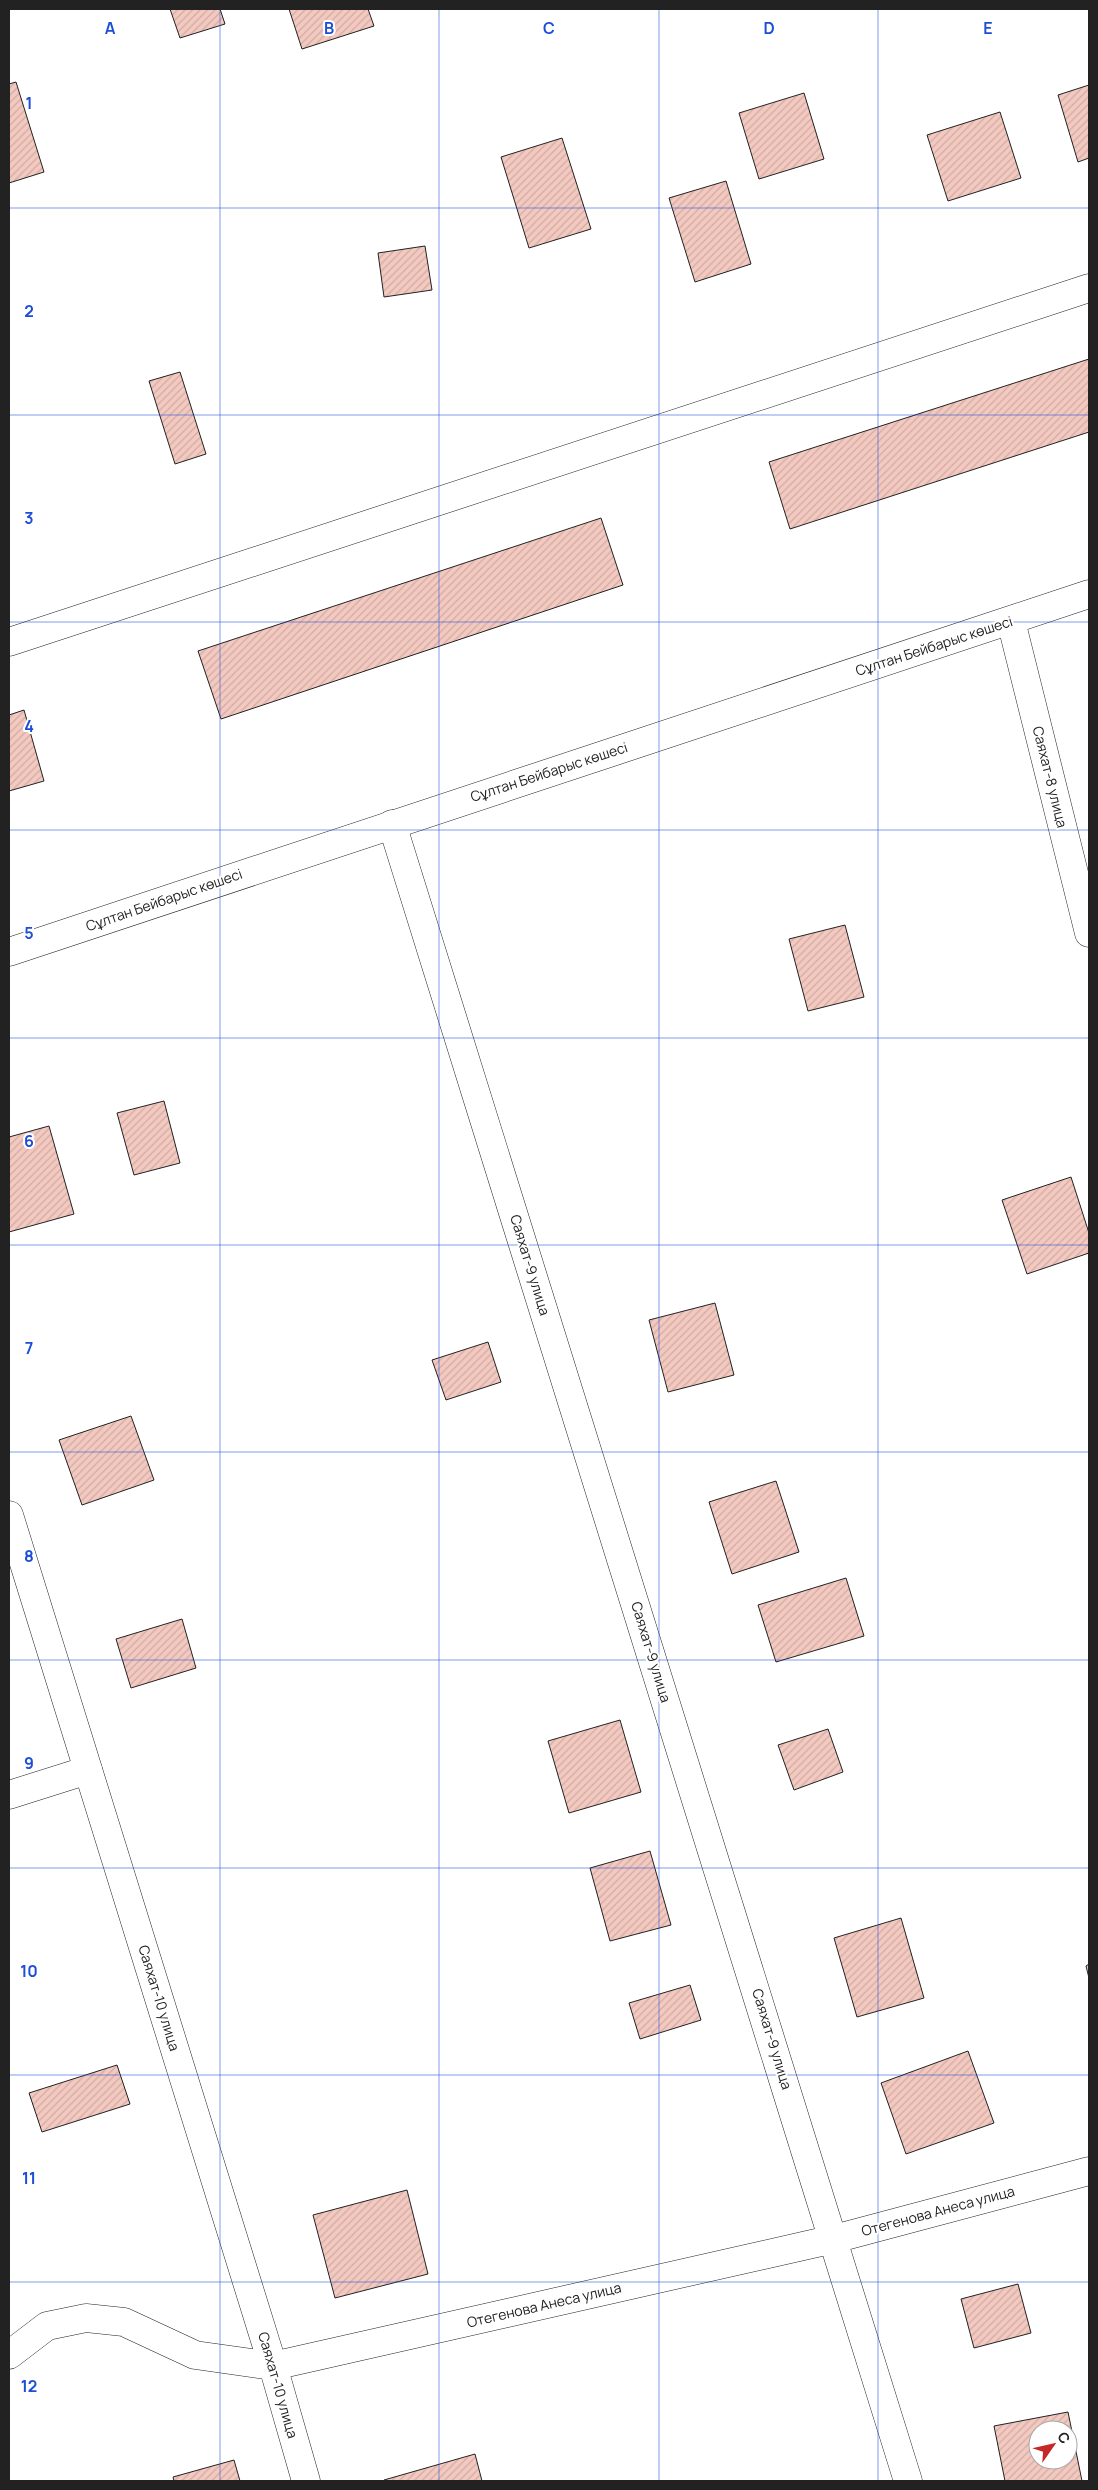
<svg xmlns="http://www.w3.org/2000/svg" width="1098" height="2490" viewBox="0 0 1098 2490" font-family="Manrope,sans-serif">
	<defs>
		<pattern id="building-hatch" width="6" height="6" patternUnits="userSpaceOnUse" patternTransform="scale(1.25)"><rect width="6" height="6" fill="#f3c9c0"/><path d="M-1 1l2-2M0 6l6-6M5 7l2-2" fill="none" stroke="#d0aca5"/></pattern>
	</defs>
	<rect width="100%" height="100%" fill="#fff"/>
	<g fill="url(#building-hatch)" stroke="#222" fill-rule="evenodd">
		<path d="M170,9H220L225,24L180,38Z"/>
		<path d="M289,9H368L374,26L302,49Z"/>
		<path d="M16,82L44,172L9,183V84Z"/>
		<path d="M1089,85V158L1078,162L1058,95Z"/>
		<path d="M804,93L824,159L759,179L739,113Z"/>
		<path d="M1000,112L1021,178L948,201L927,135Z"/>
		<path d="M562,138L591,229L529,248L501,157Z"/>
		<path d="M726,181L751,264L695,282L669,198Z"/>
		<path d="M425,246L432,290L384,297L378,253Z"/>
		<path d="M1089,359V432L790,529L769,462Z"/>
		<path d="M180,372L206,454L175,464L149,381Z"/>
		<path d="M601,518L623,585L221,719L198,651Z"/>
		<path d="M24,710L44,781L9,791V715Z"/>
		<path d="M845,925L864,997L808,1011L789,939Z"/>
		<path d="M164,1101L180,1163L134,1175L117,1113Z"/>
		<path d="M49,1126L74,1214L9,1232V1137Z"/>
		<path d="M1071,1177L1089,1233V1253L1027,1274L1002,1200Z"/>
		<path d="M715,1303L734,1375L668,1392L649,1320Z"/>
		<path d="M488,1342L501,1382L446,1400L432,1360Z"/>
		<path d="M131,1416L154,1480L82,1505L59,1440Z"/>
		<path d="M776,1481L799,1552L732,1574L709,1502Z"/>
		<path d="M846,1578L864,1636L776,1662L758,1605Z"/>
		<path d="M182,1619L196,1668L131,1688L116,1639Z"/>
		<path d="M620,1720L641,1792L569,1813L548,1741Z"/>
		<path d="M828,1729L843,1772L794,1790L778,1745Z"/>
		<path d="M650,1851L671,1925L610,1941L590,1868Z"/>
		<path d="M901,1918L924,1998L857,2017L834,1938Z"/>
		<path d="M1089,1964V1978L1086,1966Z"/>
		<path d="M690,1985L701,2020L640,2039L629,2003Z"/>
		<path d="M968,2051L994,2123L906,2154L881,2083Z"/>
		<path d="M117,2065L130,2104L42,2132L29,2093Z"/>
		<path d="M407,2190L428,2274L335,2298L313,2215Z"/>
		<path d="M1018,2284L1031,2333L974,2348L961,2299Z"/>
		<path d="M1068,2412L1082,2481H1005L994,2426ZM1038,2430H1068V2460H1038Z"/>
		<path d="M475,2454L482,2481H384V2480Z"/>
		<path d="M234,2460L240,2481H174L173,2477Z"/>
	</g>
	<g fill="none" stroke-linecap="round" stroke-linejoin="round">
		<defs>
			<g id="minor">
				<path d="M1011,621L1089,933"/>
				<path d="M9,642L1089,288"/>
				<path d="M392,824L908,2481"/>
				<path d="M9,1515L273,2366L306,2481"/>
				<path d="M9,1795L88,1770"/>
				<path d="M9,2355L47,2326L86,2318L124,2322L195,2355L273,2366L834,2239L1089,2171"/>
			</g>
			<path id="primary" d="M9,952L1089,594"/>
		</defs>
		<use href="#minor" stroke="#222" stroke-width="29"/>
		<use href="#primary" stroke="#222" stroke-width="29"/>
		<use href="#minor" stroke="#fff" stroke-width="28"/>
		<use href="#primary" stroke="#fff" stroke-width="28"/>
	</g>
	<path fill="none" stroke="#1d4ed8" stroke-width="1" stroke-opacity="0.55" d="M220,9V2481M439,9V2481M659,9V2481M878,9V2481M9,208H1089M9,415H1089M9,622H1089M9,830H1089M9,1038H1089M9,1245H1089M9,1452H1089M9,1660H1089M9,1868H1089M9,2075H1089M9,2282H1089"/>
	<g text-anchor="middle" stroke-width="4" stroke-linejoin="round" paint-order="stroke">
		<g font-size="14" fill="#222" stroke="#fff">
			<text transform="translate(934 646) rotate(-18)" y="5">Сұлтан Бейбарыс көшесі</text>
			<text transform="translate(549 772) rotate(-18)" y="5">Сұлтан Бейбарыс көшесі</text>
			<text transform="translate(1050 777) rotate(76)" y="5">Саяхат-8 улица</text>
			<text transform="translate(164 900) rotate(-19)" y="5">Сұлтан Бейбарыс көшесі</text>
			<text transform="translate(530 1265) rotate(73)" y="5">Саяхат-9 улица</text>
			<text transform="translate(651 1652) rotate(73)" y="5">Саяхат-9 улица</text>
			<text transform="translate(159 1998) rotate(73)" y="5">Саяхат-10 улица</text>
			<text transform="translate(772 2039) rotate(73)" y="5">Саяхат-9 улица</text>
			<text transform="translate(938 2211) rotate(-15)" y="5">Отегенова Анеса улица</text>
			<text transform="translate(544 2305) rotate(-13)" y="5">Отегенова Анеса улица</text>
			<text transform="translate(278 2385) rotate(74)" y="5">Саяхат-10 улица</text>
		</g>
	</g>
	<g font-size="16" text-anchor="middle" font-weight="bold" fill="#1d4ed8" stroke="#fff" stroke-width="4" stroke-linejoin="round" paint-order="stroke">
		<text x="110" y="34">A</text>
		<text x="329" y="34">B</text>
		<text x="549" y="34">C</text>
		<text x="769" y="34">D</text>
		<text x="988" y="34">E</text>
		<text x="29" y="109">1</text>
		<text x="29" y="317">2</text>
		<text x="29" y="524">3</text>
		<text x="29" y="732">4</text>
		<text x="29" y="939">5</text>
		<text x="29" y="1147">6</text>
		<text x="29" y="1354">7</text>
		<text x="29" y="1562">8</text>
		<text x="29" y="1769">9</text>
		<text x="29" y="1977">10</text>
		<text x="29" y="2184">11</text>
		<text x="29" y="2392">12</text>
	</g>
	<rect width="1098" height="2490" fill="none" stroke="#222222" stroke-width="20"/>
	<g transform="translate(1053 2445) rotate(56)"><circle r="24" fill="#ffffff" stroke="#a7a7a7"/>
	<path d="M0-4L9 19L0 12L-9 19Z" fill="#c62828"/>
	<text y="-8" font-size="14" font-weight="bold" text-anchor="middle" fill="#222222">С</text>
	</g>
</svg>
